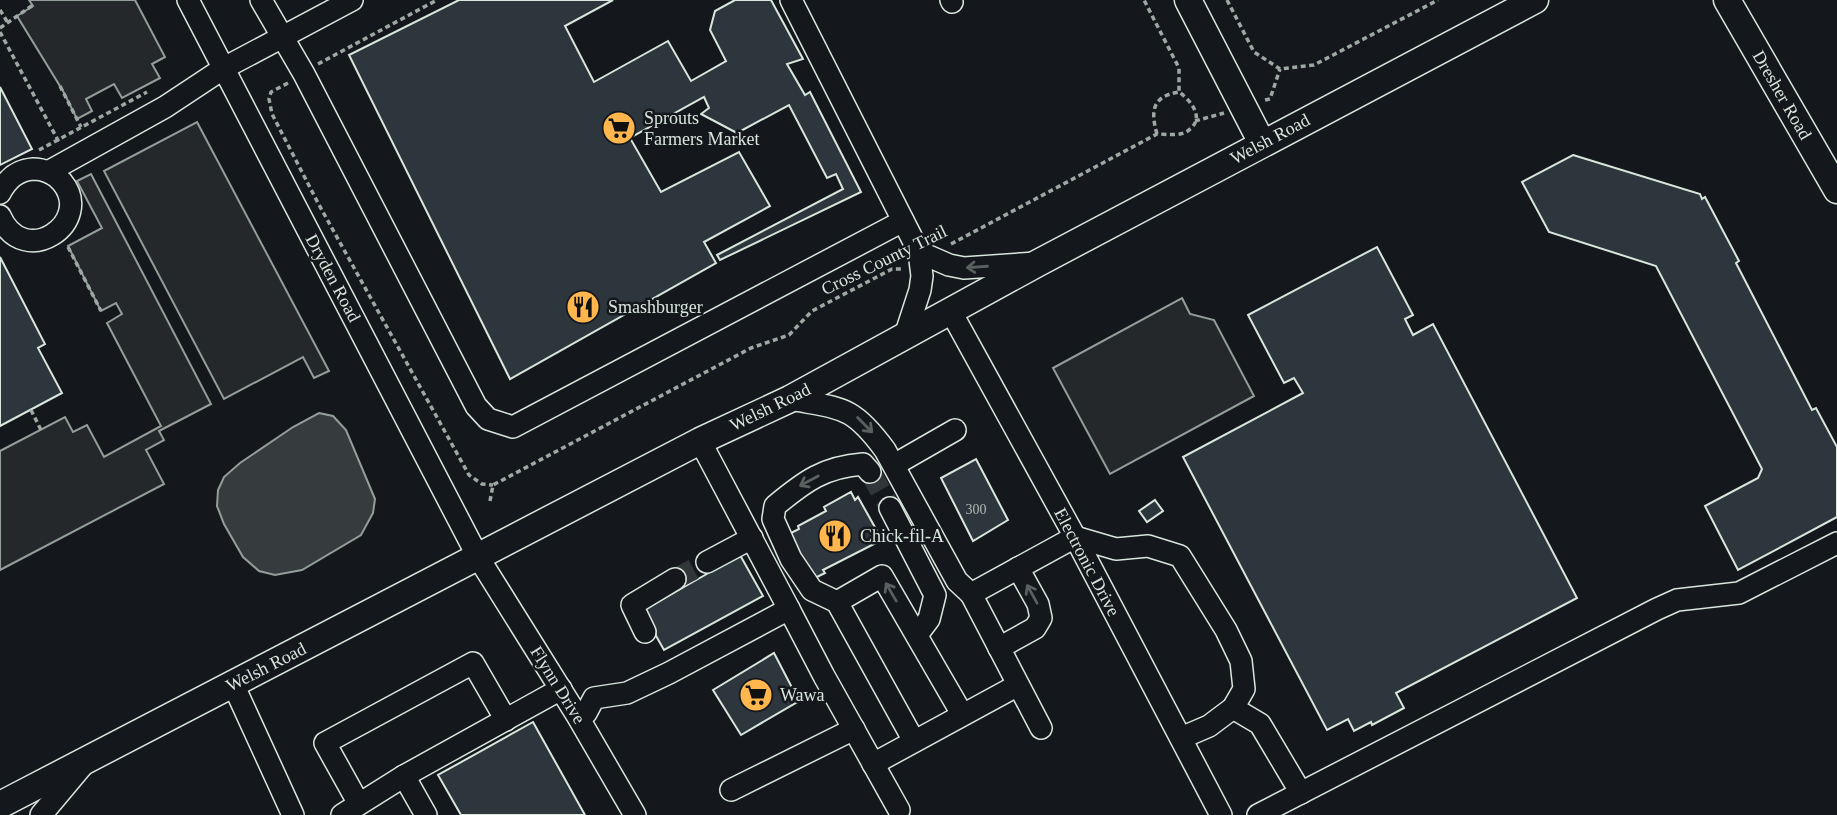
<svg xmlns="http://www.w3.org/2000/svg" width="1837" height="815" viewBox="0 0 1837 815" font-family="Georgia,serif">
	<rect width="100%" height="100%" fill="#14181c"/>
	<g fill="#24282b" stroke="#939e99" stroke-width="2">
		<path d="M29,0H135L165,57L152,64L160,78L122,98L114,84L86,99L92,111L77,119L63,91L17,16L33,6Z"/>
		<path d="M197,122L329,371L314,378L303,357L224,399L104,171Z"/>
		<path d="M91,174L211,404L159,431L164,440L146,450L164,484L0,570V451L65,417L73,432L87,425L104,457L161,426L107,323L122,314L116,303L101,311L68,246L102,228L77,181Z"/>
		<path d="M1182,298L1190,314L1214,320L1254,396L1110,474L1053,368Z"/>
	</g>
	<path fill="#363b3e" stroke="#939e99" stroke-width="2" d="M319,413L333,416L346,430L375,499L373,513L361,535L302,570L275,575L259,571L243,557L224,524L217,506L218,490L224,477L240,463L293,427Z"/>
	<g fill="#2c363c" stroke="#d8e6dc" stroke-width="2">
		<path d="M459,0H613L565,26L594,82L668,41L691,81L726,61L710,30L715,11L735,0H771L803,59L787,64L805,95L810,92L861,192L720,260L717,255L843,189L836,174L827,178L789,105L737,133L701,114L709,108L704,97L630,138L661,192L739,152L770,206L704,242L716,263L510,379L349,55Z"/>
		<path d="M0,87L32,149L0,165Z"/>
		<path d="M1573,155L1700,194L1702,199L1705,197L1739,261L1736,263L1812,410L1816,408L1837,447V517L1738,570L1705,506L1758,478L1762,469L1656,266L1549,232L1522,182Z"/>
		<path d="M1377,247L1413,315L1405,319L1413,335L1433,324L1577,598L1396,693L1404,708L1372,725L1371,722L1354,731L1348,719L1327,730L1183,457L1303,393L1294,378L1284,383L1248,315Z"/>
		<path d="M0,257L45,344L38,348L62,393L0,426Z"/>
		<path d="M976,459L1008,520L973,541L941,478Z"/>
		<path d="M851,492L855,500L858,497L881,538L876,541L878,542L823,570L825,573L813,579L789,534L799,529L798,526L826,511L824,507Z"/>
		<path d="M1155,500L1163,511L1147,522L1139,511Z"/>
		<path d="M740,555L763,596L664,650L642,611Z"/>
		<path d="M774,653L799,701L741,735L713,690Z"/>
		<path d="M533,722L585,815H461L438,775Z"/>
	</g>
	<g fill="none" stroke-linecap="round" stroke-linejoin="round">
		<g stroke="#313739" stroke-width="21" stroke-dasharray="21 10" stroke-linecap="butt">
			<path d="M870,472L890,508"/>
			<path d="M675,579L707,562"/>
		</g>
		<defs>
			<g id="minor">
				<path d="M188,0L478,557L578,717L635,815"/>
				<path d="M261,0L304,74L476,406L488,419L513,427L903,221"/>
				<path d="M791,0L919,252L922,276L920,290L905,336"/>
				<path d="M951,0L952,2"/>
				<path d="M48,172L165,107L224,68L352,0"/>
				<path d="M0,193C7,179 17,170 33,169C44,169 55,174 62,182C95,222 24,271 0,216"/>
				<path d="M919,252L949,265L964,268L1036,263"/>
				<path d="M950,310L1075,537L1221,815"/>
				<path d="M790,399C842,409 852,405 885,450L957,581L971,594"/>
				<path d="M700,441L789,609"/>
				<path d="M894,465L955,430"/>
				<path d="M890,508L935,595L929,619L917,635"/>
				<path d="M707,562L752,538"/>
				<path d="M837,602L812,590L791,559L773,519L775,506C805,481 824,467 863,464L870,472"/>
				<path d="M645,632L632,605L675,579"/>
				<path d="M999,648L1035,628L1041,618L1038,604L1018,568"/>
				<path d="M233,684L293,815"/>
				<path d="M1233,708L1260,724L1301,793"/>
				<path d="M579,718L586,713L594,698L627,693L669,673L789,609L824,676L899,810"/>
				<path d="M1041,728L971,594L1075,537L1116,549L1148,546L1180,556L1226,630L1241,661L1244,689L1233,708L1209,726L1181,738"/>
				<path d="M914,741L837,602L882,576L962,714"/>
				<path d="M873,764L1018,685"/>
				<path d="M404,776L426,815"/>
				<path d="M731,790L854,729"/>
				<path d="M359,804L325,743L473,663L506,720"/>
				<path d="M41,815L82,766"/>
				<path d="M342,815L404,776L561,689"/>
				<path d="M1258,815L1657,609L1677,600L1739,593L1837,543"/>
			</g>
			<g id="major">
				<path d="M1188,0L1262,143"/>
				<path d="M1727,0L1837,190"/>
				<path d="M0,805L700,441L790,399L1038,263L1535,0"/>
			</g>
		</defs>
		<use href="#minor" stroke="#d8e6dc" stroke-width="24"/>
		<use href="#major" stroke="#d8e6dc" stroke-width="29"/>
		<g stroke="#9da8a2" stroke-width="3.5" stroke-dasharray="5 3.5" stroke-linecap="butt">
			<path d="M1227,0L1254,52L1280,69L1314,65L1438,0"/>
			<path d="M0,10L8,23"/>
			<path d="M0,28L33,5"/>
			<path d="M0,32L60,144"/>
			<path d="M318,64L437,0"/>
			<path d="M288,83L271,92L269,99L272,114L318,203L469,475L482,484L493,485"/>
			<path d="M60,86L81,127"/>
			<path d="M1265,100L1270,99L1280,69"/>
			<path d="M1195,121L1224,113"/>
			<path d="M1157,134C1150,110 1153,96 1179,92"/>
			<path d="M39,150L147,92"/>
			<path d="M951,244L1157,134C1167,134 1183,137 1190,129C1205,117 1190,100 1179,92V68L1144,0"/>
			<path d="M68,247L101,311"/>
			<path d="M31,410L41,430"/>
			<path d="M490,501L493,485L751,348L789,335L812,311L892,269H904"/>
		</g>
		<use href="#minor" stroke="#14181c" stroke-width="21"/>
		<use href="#major" stroke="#14181c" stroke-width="26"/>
	</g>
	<defs><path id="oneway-shaft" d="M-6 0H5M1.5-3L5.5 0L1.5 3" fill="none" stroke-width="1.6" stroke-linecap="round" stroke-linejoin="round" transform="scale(1.75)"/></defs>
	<g stroke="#59605f">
		<use href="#oneway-shaft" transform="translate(977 267) rotate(176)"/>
		<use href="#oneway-shaft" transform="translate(865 425) rotate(45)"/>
		<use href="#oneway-shaft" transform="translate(809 481) rotate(152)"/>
		<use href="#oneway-shaft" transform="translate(891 592) rotate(-120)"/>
		<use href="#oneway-shaft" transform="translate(1032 594) rotate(-119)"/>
	</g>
	<defs>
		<symbol id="supermarket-disc" viewBox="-11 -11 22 22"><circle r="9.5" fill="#ffb74d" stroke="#14181c"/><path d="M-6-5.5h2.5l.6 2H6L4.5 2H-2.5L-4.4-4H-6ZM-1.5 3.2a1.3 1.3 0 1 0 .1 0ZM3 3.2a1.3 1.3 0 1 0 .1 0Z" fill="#111"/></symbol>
		<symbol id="restaurant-disc" viewBox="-11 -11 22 22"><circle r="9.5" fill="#ffb74d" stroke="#14181c"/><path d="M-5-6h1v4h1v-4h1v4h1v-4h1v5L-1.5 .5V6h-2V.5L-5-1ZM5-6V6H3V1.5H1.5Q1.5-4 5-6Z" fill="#111"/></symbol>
	</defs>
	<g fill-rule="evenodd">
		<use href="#supermarket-disc" x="600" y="109" width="38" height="38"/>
		<use href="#restaurant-disc" x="564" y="288" width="38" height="38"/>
		<use href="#restaurant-disc" x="816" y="517" width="38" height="38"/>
		<use href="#supermarket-disc" x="737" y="676" width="38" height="38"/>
	</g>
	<g text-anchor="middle" stroke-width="5" stroke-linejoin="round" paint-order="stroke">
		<g font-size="14" fill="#adbab4">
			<text x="976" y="514">300</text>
		</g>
		<g font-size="18" fill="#d8e6dc" stroke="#14181c">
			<text transform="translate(1782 95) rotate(60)" y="6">Dresher Road</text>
			<text transform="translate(1270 139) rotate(-28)" y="6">Welsh Road</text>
			<text transform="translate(884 260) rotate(-26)" y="6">Cross County Trail</text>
			<text transform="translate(333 278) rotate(62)" y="6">Dryden Road</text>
			<text transform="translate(770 407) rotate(-26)" y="6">Welsh Road</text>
			<text transform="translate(1087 562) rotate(62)" y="6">Electronic Drive</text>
			<text transform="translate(266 667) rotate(-27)" y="6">Welsh Road</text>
			<text transform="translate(558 685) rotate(58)" y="6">Flynn Drive</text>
		</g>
		<g font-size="18" fill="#d8e6dc" stroke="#14181c" text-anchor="start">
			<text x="644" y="124">Sprouts<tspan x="644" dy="21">Farmers Market</tspan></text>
			<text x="608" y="313">Smashburger</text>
			<text x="860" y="542">Chick-fil-A</text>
			<text x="780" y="701">Wawa</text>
		</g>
	</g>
</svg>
